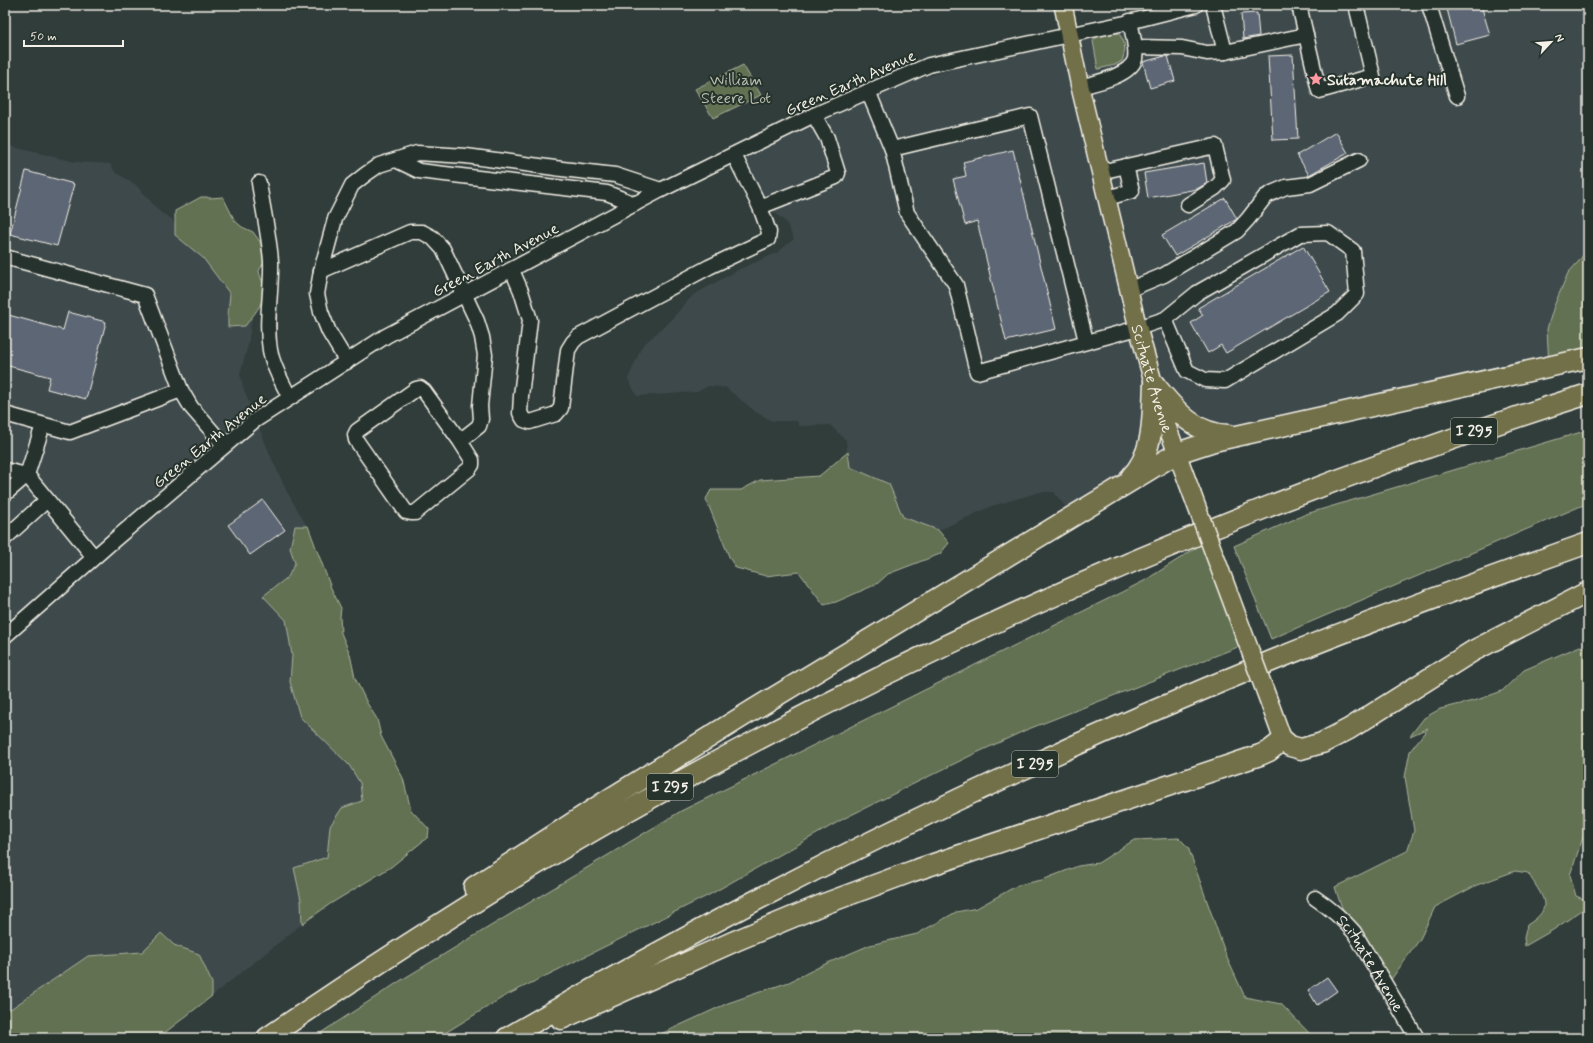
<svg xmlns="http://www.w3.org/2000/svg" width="1593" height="1043" viewBox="0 0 1593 1043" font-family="Mynerve,sans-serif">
	<rect width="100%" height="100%" fill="#313d3b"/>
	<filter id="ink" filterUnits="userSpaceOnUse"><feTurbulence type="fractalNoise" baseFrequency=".025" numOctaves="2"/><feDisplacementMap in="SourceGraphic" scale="8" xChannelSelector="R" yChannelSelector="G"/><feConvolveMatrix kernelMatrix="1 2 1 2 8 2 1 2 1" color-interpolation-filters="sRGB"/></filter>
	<g filter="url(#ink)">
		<g fill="#3e494c">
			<path d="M1197,5H1588V248L1579,261L1568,273L1554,306L1547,334L1549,350V366L1176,451L1071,514L1054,492H1040L992,506L937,531L903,517L889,484L849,467L846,440L830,425L799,426L797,421H772L756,412L725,387L721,388V387L708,386L697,392L637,396L628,379L642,346L669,322L693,295L742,268L777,253L794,239L786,222L774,212L739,155L917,79Z"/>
			<path d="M5,145L75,162L110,164L115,172L136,185L161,213L172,219L175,226V235L203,258L231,294L228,312L252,316L248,345L240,374L244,390L271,457L286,490L307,526H294L290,548L295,563L288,577L263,596L286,620L292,655L290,682L300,717L349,765L360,783L362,801L342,808L330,826L327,857L294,868L301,900L302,924L212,996V983L199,954L174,945L161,933L142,952L88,956L8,1010L5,1009Z"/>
		</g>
		<g fill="#637152" stroke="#acb19d">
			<path d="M1118,33C1126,41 1126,50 1122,61L1115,65L1098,69L1093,41L1098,35Z"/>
			<path d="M743,65L761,95L713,118L695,89Z"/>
			<path d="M201,197H207L209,198L223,197L235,221L242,227L253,232L261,243L264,262L259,271C260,277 264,284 264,290C264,305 253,315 245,326L228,327V312L230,294L203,258L175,235V211Z"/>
			<path d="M1588,248V357L1549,366L1547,329L1554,306L1568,273L1579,261Z"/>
			<path d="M1588,430V503L1271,639L1234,546L1306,514Z"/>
			<path d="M848,452L850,467L889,484L903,517L938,530L949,543L940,554L888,574L877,584L836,602L824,605L799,572L766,576L736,568L730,559L706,499L711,490H741L760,480L819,476Z"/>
			<path d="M295,526H308L331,588L341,608L340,617L341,633L350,654L355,678L367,703L377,719L381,736L403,778L411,810L429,829L428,837L391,867L330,904L302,924L301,900L294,868L327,857L330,826L342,808L362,801L360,783L349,765L300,717L290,682L292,655L286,620L263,596L288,577L295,563L290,548Z"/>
			<path d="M1207,541L1243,645L1026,730L972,755L845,818L709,895L505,996L437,1038H313L403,979L681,811L1144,581Z"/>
			<path d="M1580,646L1588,648V823L1570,875L1576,896L1586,900L1588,906L1553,930L1525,946L1524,938L1527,925C1556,907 1542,897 1528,873L1515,871L1477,885L1435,907L1420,939L1385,988C1366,956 1345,923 1335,887L1407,851L1414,831L1405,777L1410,751L1428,728L1410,736L1424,718L1440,709L1477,700L1502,691L1524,670Z"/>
			<path d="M1179,838L1188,847L1227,958L1245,997L1281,1004L1314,1038H652L728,1003L789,982L823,965L870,945L917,934L956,912L977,908L1018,885L1042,880L1078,866L1098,863L1134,840Z"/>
			<path d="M161,933L174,945L199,954L212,983V996L158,1038H5V1009L9,1010L88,956L142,952Z"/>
		</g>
		<g fill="#5d6674" stroke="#f4f1e8">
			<path d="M1446,5H1481L1490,35L1456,44Z"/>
			<path d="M1257,13L1259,36L1243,39L1241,14Z"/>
			<path d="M1293,55L1298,139L1273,140L1268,56Z"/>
			<path d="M1165,56H1168L1175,81L1150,88L1143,62Z"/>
			<path d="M1336,132L1348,153L1309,175L1297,155Z"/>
			<path d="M1013,150L1056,329L1006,341L977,221L965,225L953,179L966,176L963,162Z"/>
			<path d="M1204,163L1207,183L1197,189L1148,198L1144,173Z"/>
			<path d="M26,171L74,184L57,246L10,234Z"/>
			<path d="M1225,198L1237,219L1175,256L1162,235Z"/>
			<path d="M1303,246L1330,292L1226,353L1221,345L1208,353L1191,323L1203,315L1198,308Z"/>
			<path d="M68,312L106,322L86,399L47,389L50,377L5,365V314L63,330Z"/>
			<path d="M263,500L285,530L250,555L228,525Z"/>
			<path d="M1327,977L1337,991L1317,1005L1308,990Z"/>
		</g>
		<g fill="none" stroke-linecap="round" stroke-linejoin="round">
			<defs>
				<g id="minor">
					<path d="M1213,5L1225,52L1306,35"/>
					<path d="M1299,5L1319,91L1373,76L1356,5"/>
					<path d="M1429,5L1457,96"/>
					<path d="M1135,47L1182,48L1207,53L1225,52"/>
					<path d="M1080,87C1095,83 1130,76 1135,59C1137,47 1132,33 1130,21"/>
					<path d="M868,91L892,149L1030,116L1086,341"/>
					<path d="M892,149L907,213L956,285L977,372L1138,328L1165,319L1197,293L1300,234L1328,233L1353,251L1357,294L1337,314L1225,381L1205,380L1187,371L1165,319"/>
					<path d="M734,155L760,207L836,177L838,173L827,138L814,115"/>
					<path d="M396,160L419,171L607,193L635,204"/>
					<path d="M1100,172L1215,146L1223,180L1215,188L1188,205"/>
					<path d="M259,183C263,209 269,235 271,261C272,291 265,321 270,350C273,367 282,382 290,398"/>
					<path d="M1107,198L1132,191L1126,166"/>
					<path d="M5,257L145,295L181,390L191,407L224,445"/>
					<path d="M512,270L521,291L530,320L521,396L520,413L524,420L530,422L556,414L561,408L568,350L573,342L578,337L709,267L768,239L769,232L760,207"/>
					<path d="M321,271L410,232H422L433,238L443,249L477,321L482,337L485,355L480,406L481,419L479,426L460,441L424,391L420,388L416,389L357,431L355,435L356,440L406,512L411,513H415L469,469L472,465V460L460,441"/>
					<path d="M1128,290L1164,275L1237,231L1248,219L1265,197L1274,192L1286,187L1310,184L1359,160"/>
					<path d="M347,362L329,332L321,312L317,294L321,271L335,219L352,185L366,174L379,165L417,153L466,156L562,169L615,175L661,190"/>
					<path d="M5,414L70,432L181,390"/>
					<path d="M5,470L27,475L94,557"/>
					<path d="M5,494L27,475L43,425"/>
					<path d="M5,538L47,500"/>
					<path d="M5,636L113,541L254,421L386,336L661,190L814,115L929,65L1125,23L1196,5"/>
					<path id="s1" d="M1315,898C1330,908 1342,918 1354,932L1417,1038"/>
				</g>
				<g id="major">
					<path id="s2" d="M1063,5L1080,87L1138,328L1161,410L1192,494"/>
					<path d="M1271,707L1283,740"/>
				</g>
				<g id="highway">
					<path d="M1154,384C1175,409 1193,434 1229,435"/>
					<path d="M1131,477C1155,452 1152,417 1154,384"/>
					<path d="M474,887L608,800L753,710L1177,453L1214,441L1588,358"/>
					<path d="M561,1019L735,941L824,904L913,871L1260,755L1269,751L1283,740L1290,746L1301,749L1322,743L1349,729L1473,651L1588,592"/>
					<path d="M267,1038C383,959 502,882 624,813C929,639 1253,500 1588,394"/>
					<path d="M507,1038C753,894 1010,768 1274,660C1378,618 1483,580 1588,543"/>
				</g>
			</defs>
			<use href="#minor" stroke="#f4f1e8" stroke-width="17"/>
			<use href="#major" stroke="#f4f1e8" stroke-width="20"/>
			<use href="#highway" stroke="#f4f1e8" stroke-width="23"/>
			<use href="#minor" stroke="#26332d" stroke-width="14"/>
			<use href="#major" stroke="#726f4a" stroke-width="17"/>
			<use href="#highway" stroke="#726f4a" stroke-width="20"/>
			<defs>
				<path id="major-bridge" d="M1192,494L1271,707"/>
			</defs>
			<use href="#major-bridge" stroke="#f4f1e8" stroke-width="20" stroke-linecap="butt"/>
			<use href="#major-bridge" stroke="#726f4a" stroke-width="17"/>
		</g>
	</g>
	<defs>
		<symbol id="sight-bare" viewBox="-9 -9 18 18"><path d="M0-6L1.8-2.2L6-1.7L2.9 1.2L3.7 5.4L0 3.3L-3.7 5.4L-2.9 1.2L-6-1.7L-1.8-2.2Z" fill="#ff9aa2" stroke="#26332d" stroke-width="2.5" paint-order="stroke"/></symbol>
	</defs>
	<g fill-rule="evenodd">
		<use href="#sight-bare" x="1306" y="69" width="20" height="20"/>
	</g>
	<g text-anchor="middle" stroke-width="4" stroke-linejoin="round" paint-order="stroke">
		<g fill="#26332d" stroke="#b6b8b0" stroke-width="1">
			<rect x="1451" y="418" width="46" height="26" rx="3"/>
			<rect x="1012" y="751" width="46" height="26" rx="3"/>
			<rect x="647" y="774" width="46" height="26" rx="3"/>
		</g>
		<g font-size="15" font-weight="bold" fill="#f4f1e8">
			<text x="1474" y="436">I 295</text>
			<text x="1035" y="769">I 295</text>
			<text x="670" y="792">I 295</text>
		</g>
		<g font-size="16" fill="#babeac" stroke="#26332d">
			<text x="736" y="85">William<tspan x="736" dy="18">Steere Lot</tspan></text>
		</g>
		<g font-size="16" font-weight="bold" fill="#f4f1e8" stroke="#26332d" text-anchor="start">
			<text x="1327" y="85">Sutamachute Hill</text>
		</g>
		<g font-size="16" fill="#f4f1e8" stroke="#26332d">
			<text transform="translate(850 82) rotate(-24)" y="6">Green Earth Avenue</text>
			<text transform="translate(495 259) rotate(-28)" y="6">Green Earth Avenue</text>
			<text dy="6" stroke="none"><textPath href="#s2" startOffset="384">Scituate Avenue</textPath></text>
			<text transform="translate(209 440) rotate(-39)" y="6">Green Earth Avenue</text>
			<text dy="6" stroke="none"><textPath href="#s1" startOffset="87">Scituate Avenue</textPath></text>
		</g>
	</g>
	<rect width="1593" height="1043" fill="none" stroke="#26332d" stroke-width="20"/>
	<rect x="10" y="10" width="1573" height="1023" fill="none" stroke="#f4f1e8" stroke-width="1.5" filter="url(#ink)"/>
	<g transform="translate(1551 42) rotate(64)" stroke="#26332d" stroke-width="3" paint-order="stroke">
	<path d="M0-3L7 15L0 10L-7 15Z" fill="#f4f1e8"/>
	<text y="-6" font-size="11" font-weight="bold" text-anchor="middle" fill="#f4f1e8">N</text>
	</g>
	<path d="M24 40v6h99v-6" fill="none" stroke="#f4f1e8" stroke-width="2"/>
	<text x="30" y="40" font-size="12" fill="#f4f1e8" stroke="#26332d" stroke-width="3" paint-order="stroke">50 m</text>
</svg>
